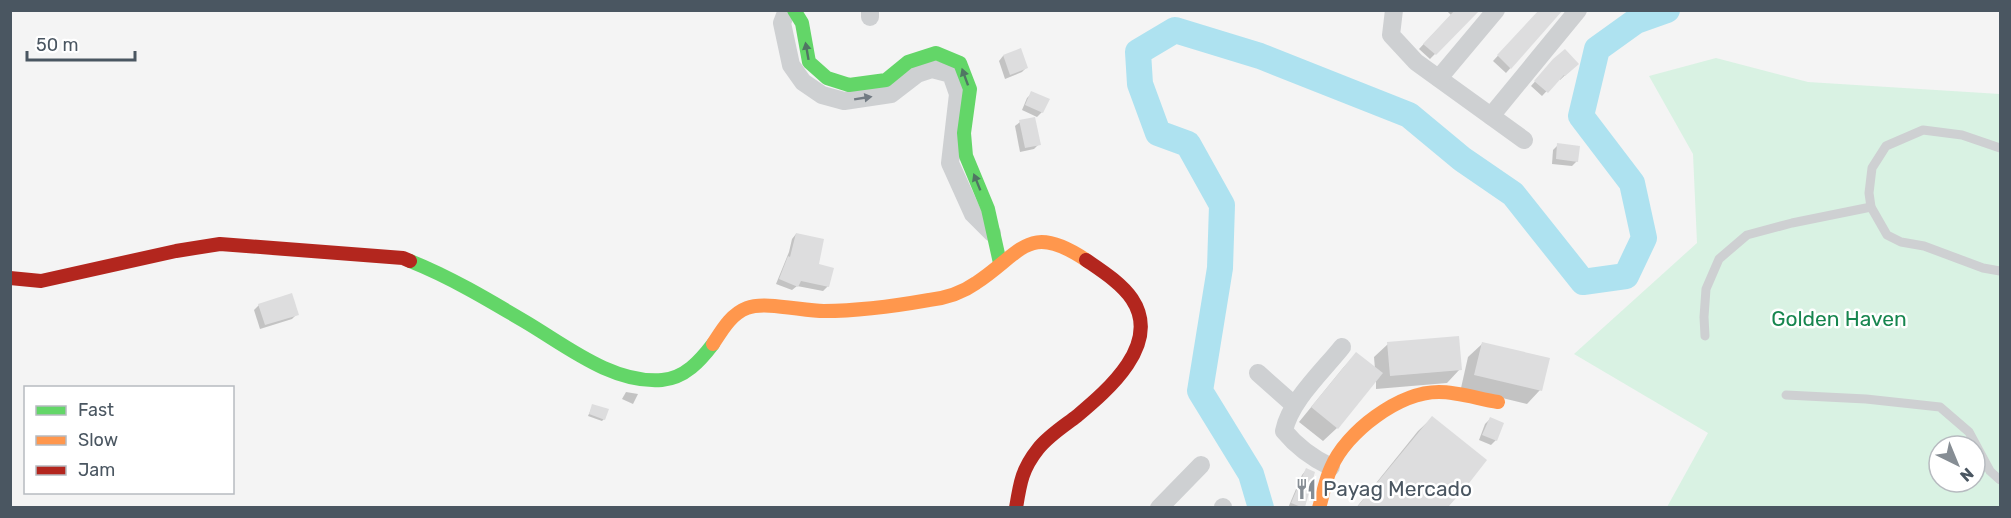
<svg xmlns="http://www.w3.org/2000/svg" width="2011" height="518" viewBox="0 0 2011 518" font-family="Rubik,sans-serif">
	<rect width="100%" height="100%" fill="#f4f4f4"/>
	<path fill="#d9f2e3" fill-rule="evenodd" d="M1716,58L1808,82L2000,94V507H1667L1708,433L1574,354L1697,243L1693,154L1649,76ZM1939,446H1975V482H1939Z"/>
	<g fill="#0003">
		<path d="M1446,10H1475L1476,12L1430,59L1419,49L1451,15Z"/>
		<path d="M1540,10L1561,11L1506,73L1493,61Z"/>
		<path d="M1020,50L1027,67L1022,72L1005,79L999,61L1003,56Z"/>
		<path d="M1577,64L1560,80L1559,78L1542,96L1531,86L1549,66Z"/>
		<path d="M1032,93L1042,112L1037,117L1022,110L1027,98Z"/>
		<path d="M1020,122L1039,144L1034,149L1020,152L1015,126Z"/>
		<path d="M1558,145L1577,161L1572,166L1552,164L1553,150Z"/>
		<path d="M796,234L817,266L828,286L823,291L797,286L792,290L776,284L789,252L792,239Z"/>
		<path d="M259,305L297,314L292,319L260,329L254,310Z"/>
		<path d="M1388,344L1460,369L1447,383L1376,389V380L1337,428L1323,441L1299,422L1343,368L1356,354L1375,369L1374,357Z"/>
		<path d="M1482,344L1540,390L1527,404L1461,388L1468,357Z"/>
		<path d="M626,392L638,394L633,404L622,399Z"/>
		<path d="M593,405L604,419L602,421L588,416Z"/>
		<path d="M1432,418L1485,460L1447,508H1356L1418,431Z"/>
		<path d="M1490,419L1496,440L1491,445L1479,440L1485,424Z"/>
		<path d="M1306,470L1313,473L1304,508H1288L1302,475Z"/>
	</g>
	<g fill="none" stroke-linecap="round" stroke-linejoin="round">
		<path stroke="#aee2f0" stroke-width="26" d="M1261,508L1251,474L1200,391L1220,268L1222,205L1188,144L1158,133L1140,84L1138,52L1175,30L1260,56L1409,115L1462,159L1513,194L1583,282L1626,276L1644,238L1632,183L1581,116L1597,49L1636,21L1667,10"/>
	</g>
	<g fill="#ddddde">
		<path d="M1455,10H1480L1436,55L1423,44Z"/>
		<path d="M1539,10H1563L1511,69L1497,55Z"/>
		<path d="M1021,48L1028,68L1010,75L1003,55Z"/>
		<path d="M1565,49L1579,64L1565,76L1564,75L1548,93L1534,81L1553,59Z"/>
		<path d="M1031,91L1050,99L1043,113L1025,105Z"/>
		<path d="M1035,117L1041,145L1025,148L1019,120Z"/>
		<path d="M1557,143L1580,146L1578,162L1556,159Z"/>
		<path d="M796,233L824,239L819,264L834,268L829,287L801,281L798,287L779,279L788,256L790,257Z"/>
		<path d="M292,293L299,315L265,325L258,304Z"/>
		<path d="M1459,336L1462,370L1390,376L1387,342Z"/>
		<path d="M1482,342L1550,358L1542,391L1474,375Z"/>
		<path d="M1356,352L1383,373L1338,429L1311,407Z"/>
		<path d="M592,404L609,409L605,420L589,414Z"/>
		<path d="M1432,416L1487,460L1466,487L1448,507H1357Z"/>
		<path d="M1490,417L1504,423L1497,441L1482,435Z"/>
		<path d="M1306,468L1315,472L1305,507H1301L1291,503Z"/>
	</g>
	<g fill="none" stroke-linecap="round" stroke-linejoin="round">
		<g stroke="#ced0d2" stroke-width="9">
			<path d="M2000,148L1962,135L1923,130L1886,146L1872,168L1869,193L1871,207L1887,235L1901,242L1924,246L1983,268L2000,271"/>
			<path d="M1705,336L1704,317L1706,289L1719,259L1747,235L1792,223L1871,207"/>
			<path d="M1786,395L1866,399L1940,407L1969,432L1990,471L2000,480"/>
		</g>
		<g stroke="#ced0d2" stroke-width="18">
			<path d="M787,10L782,23L791,65L803,82L822,95L844,101L891,94L917,74L932,69L951,74L958,94L950,163L973,214L992,233"/>
			<path d="M870,10V17"/>
			<path d="M1394,10L1391,35L1416,62L1524,140"/>
			<path d="M1439,78L1496,10"/>
			<path d="M1491,116L1578,10"/>
			<path d="M1258,373L1294,405"/>
			<path d="M1331,467C1312,458 1298,448 1284,431C1290,401 1323,371 1342,347"/>
			<path d="M1159,508L1201,465"/>
			<path d="M1223,508V507"/>
		</g>
		<g stroke="#63d668" stroke-width="14">
			<path d="M794,10L802,23L809,62L827,78L849,85L886,80L908,62L936,53L960,63L970,89L964,133L966,156L988,209L1000,263"/>
			<path d="M410,261C450,277 487,299 524,321C565,345 612,384 662,380C685,378 700,361 713,344"/>
		</g>
		<g stroke="#ff974d" stroke-width="14">
			<path d="M713,344C722,330 731,314 747,308C765,301 803,311 824,311C859,311 895,306 929,300C946,298 962,293 976,283C1022,253 1028,221 1086,260"/>
			<path d="M1319,508C1323,495 1325,481 1331,468C1346,432 1399,392 1439,392C1458,392 1479,399 1498,402"/>
		</g>
		<g stroke="#b3261e" stroke-width="14">
			<path d="M10,278L41,281L176,251L220,244L403,258L410,261"/>
			<path d="M1016,508C1020,483 1022,469 1038,449C1048,436 1064,426 1077,416C1108,390 1162,344 1132,299C1121,283 1102,271 1086,260"/>
		</g>
	</g>
	<defs><path id="oneway-solid" d="M-6-.8H1V-3.2L6.5 0L1 3.2V.8H-6Z" transform="scale(1.5)"/></defs>
	<g fill="#507663">
		<use href="#oneway-solid" transform="translate(807 51) rotate(-100)"/>
		<use href="#oneway-solid" transform="translate(965 77) rotate(-110)"/>
		<use href="#oneway-solid" transform="translate(977 182) rotate(-112)"/>
	</g>
	<use fill="#727b83" href="#oneway-solid" transform="translate(863 98) rotate(-9)"/>
	<defs>
		<symbol id="restaurant-bare" viewBox="-9 -9 18 18"><path d="M-5-6h1v4h1v-4h1v4h1v-4h1v5L-1.5 .5V6h-2V.5L-5-1ZM5-6V6H3V1.5H1.5Q1.5-4 5-6Z" fill="#868d94" stroke="#fff" stroke-width="2.5" paint-order="stroke"/></symbol>
	</defs>
	<g fill-rule="evenodd">
		<use href="#restaurant-bare" x="1291" y="474" width="30" height="30"/>
	</g>
	<g text-anchor="middle" stroke-width="5" stroke-linejoin="round" paint-order="stroke">
		<g font-size="21" fill="#17864f" stroke="#fff">
			<text x="1839" y="326">Golden Haven</text>
		</g>
		<g font-size="21" fill="#4a5661" stroke="#fff" text-anchor="start">
			<text x="1323" y="496">Payag Mercado</text>
		</g>
	</g>
	<rect width="2011" height="518" fill="none" stroke="#4a5661" stroke-width="24"/>
	<rect x="24" y="386" width="210" height="108" fill="#ffffff" stroke="#b7bbc0" stroke-width="1.5"/>
	<rect x="36" y="406" width="30" height="9" fill="#63d668" stroke="#b7bbc0" stroke-width="1.5"/>
	<text x="78" y="416" font-size="18" fill="#4a5661">Fast</text>
	<rect x="36" y="436" width="30" height="9" fill="#ff974d" stroke="#b7bbc0" stroke-width="1.5"/>
	<text x="78" y="446" font-size="18" fill="#4a5661">Slow</text>
	<rect x="36" y="466" width="30" height="9" fill="#b3261e" stroke="#b7bbc0" stroke-width="1.5"/>
	<text x="78" y="476" font-size="18" fill="#4a5661">Jam</text>
	<g transform="translate(1957 464) rotate(137)"><circle r="28" fill="#ffffff" stroke="#b7bbc0" stroke-width="1.5"/>
	<path d="M0-4.5L10 22L0 15L-10 22Z" fill="#868d94"/>
	<text y="-9" font-size="16" font-weight="bold" text-anchor="middle" fill="#4a5661">N</text>
	</g>
	<path d="M27 51v9h108v-9" fill="none" stroke="#4a5661" stroke-width="3"/>
	<text x="36" y="51" font-size="18" fill="#4a5661" stroke="#ffffff" stroke-width="4.5" paint-order="stroke">50 m</text>
</svg>
